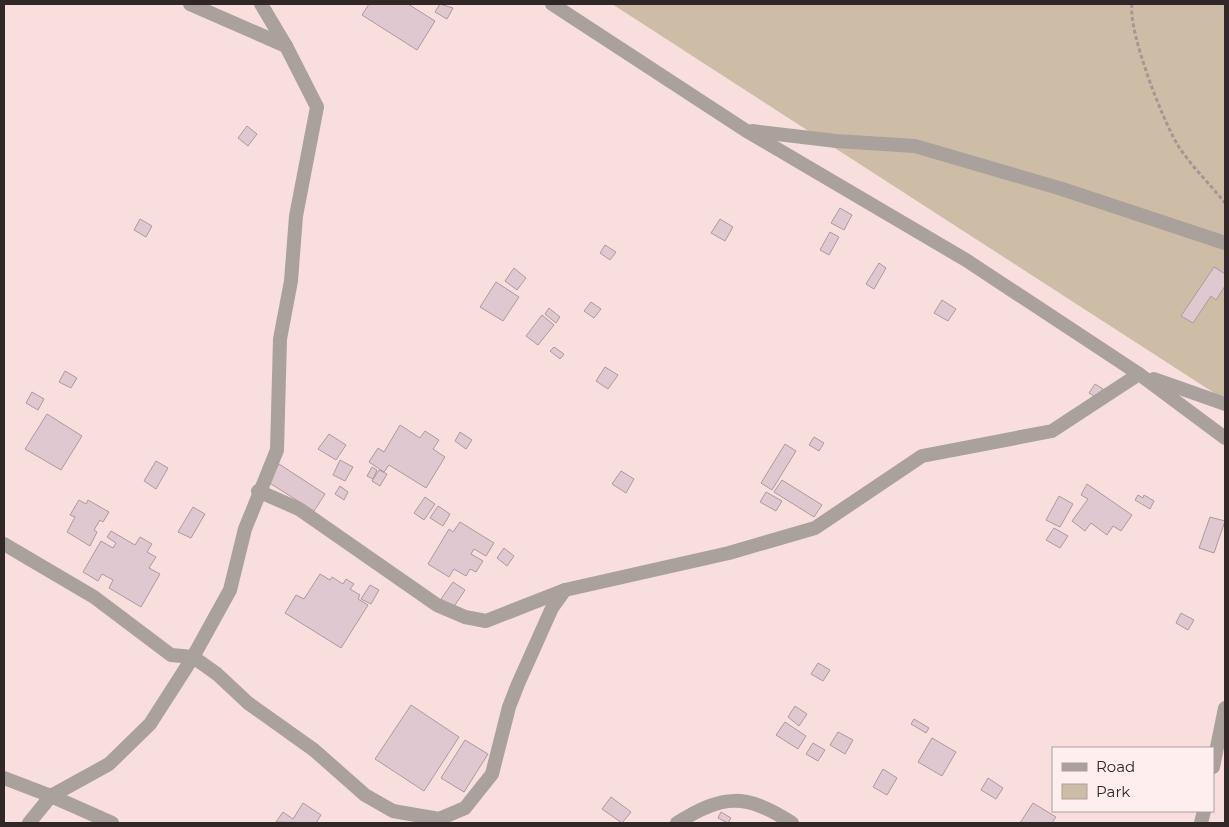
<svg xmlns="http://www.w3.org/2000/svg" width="1229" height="827" viewBox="0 0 1229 827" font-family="Montserrat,sans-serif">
	<rect width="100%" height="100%" fill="#f8dfdd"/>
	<path fill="#cdbda6" d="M612,4H1225V400Z"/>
	<g fill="#dfc8cf" stroke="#ae999f">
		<path d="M369,4H408L435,21L417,50L362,15Z"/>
		<path d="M440,4L453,8L447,19L435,12Z"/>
		<path d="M247,126L257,134L248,146L238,138Z"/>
		<path d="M840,208L852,215L844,230L831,223Z"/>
		<path d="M140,219L152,226L146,237L134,230Z"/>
		<path d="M720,219L733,227L725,241L711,233Z"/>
		<path d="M830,232L839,237L829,255L820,250Z"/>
		<path d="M605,245L616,252L610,260L600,253Z"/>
		<path d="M879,263L886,268L874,289L866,284Z"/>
		<path d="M1214,267L1225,274V286L1216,300L1211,296L1193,323L1181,316Z"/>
		<path d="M514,268L526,278L517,290L505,281Z"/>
		<path d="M496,282L519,297L503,321L480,307Z"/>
		<path d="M942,300L956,309L948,321L934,313Z"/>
		<path d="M591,302L601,309L594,318L584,311Z"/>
		<path d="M549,308L560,317L556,323L545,314Z"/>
		<path d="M542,315L554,325L538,345L526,336Z"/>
		<path d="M554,347L564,354L560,359L550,351Z"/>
		<path d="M605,367L618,375L608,389L596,381Z"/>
		<path d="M65,371L77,378L71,388L59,382Z"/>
		<path d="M1095,384L1103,389L1098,398L1089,393Z"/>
		<path d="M32,392L44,399L38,410L26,403Z"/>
		<path d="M47,414L82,436L61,470L25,449Z"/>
		<path d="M400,425L420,438L425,431L439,440L433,449L445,457L426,488L389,465L384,472L369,462L378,448L384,452Z"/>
		<path d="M460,432L472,440L466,449L455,441Z"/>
		<path d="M329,434L346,445L336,460L318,449Z"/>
		<path d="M814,437L824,443L819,451L809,445Z"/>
		<path d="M785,444L796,451L772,490L761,483Z"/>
		<path d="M340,460L353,467L345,481L333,475Z"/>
		<path d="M156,461L168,468L156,489L144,481Z"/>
		<path d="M279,464L325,494L314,511L268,482Z"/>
		<path d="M372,467L377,470L373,479L367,476Z"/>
		<path d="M379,470L387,474L380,486L372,481Z"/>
		<path d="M621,471L634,479L626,493L612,484Z"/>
		<path d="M782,480L822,505L814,517L774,492Z"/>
		<path d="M1087,484L1132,515L1121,531L1113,526L1107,535L1091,523L1085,531L1072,521L1088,499L1081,495Z"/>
		<path d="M340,486L348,492L344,500L335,494Z"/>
		<path d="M766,492L782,501L776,511L760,502Z"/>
		<path d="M1138,495L1143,498L1144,495L1154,501L1150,509L1135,500Z"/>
		<path d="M1059,496L1073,504L1060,527L1046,520Z"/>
		<path d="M425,497L435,504L424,520L414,513Z"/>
		<path d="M79,500L86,504L88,500L109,512L103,522L100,520L94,530L97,532L90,546L67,532L75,517L70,515Z"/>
		<path d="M438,506L450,514L443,526L430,518Z"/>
		<path d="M193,507L205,514L191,538L178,532Z"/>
		<path d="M1210,517L1225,521L1214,553L1199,548Z"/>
		<path d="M460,522L494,543L486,556L474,549L471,554L483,561L476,572L470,569L466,576L454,569L449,577L428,564L449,529L453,532Z"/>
		<path d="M1054,528L1068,536L1060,548L1046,540Z"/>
		<path d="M111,531L135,545L140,537L152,544L147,552L156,557L149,568L160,574L141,607L109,588L113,580L102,574L98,581L83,572L101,541L113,548L116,543L107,537Z"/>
		<path d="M504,548L514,556L507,566L497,558Z"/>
		<path d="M320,574L330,580L332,577L343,584L346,579L354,584L350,589L360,595L358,599L368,605L341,648L285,613L296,595L304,599Z"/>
		<path d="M453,582L465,590L453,608L441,599Z"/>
		<path d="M370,585L379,590L371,604L361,599Z"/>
		<path d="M1181,613L1194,620L1188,630L1176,623Z"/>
		<path d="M818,663L830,670L823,681L811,674Z"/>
		<path d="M411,705L459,737L424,791L375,759Z"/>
		<path d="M795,706L807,714L799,726L788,717Z"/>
		<path d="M914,719L929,728L926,733L911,724Z"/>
		<path d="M785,722L806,736L798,749L776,735Z"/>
		<path d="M838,732L853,740L845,754L830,745Z"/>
		<path d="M932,738L956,752L942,776L918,762Z"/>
		<path d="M465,740L488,754L464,792L441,778Z"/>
		<path d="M813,743L825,750L818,761L806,754Z"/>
		<path d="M883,769L897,778L887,795L873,787Z"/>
		<path d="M988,778L1003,788L996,799L981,790Z"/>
		<path d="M611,797L631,812L622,823L602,809Z"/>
		<path d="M303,803L321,815L316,823L276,822L283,812L293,819Z"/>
		<path d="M1033,803L1056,817L1052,823H1020Z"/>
		<path d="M721,812L731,818L728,823L718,818Z"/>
	</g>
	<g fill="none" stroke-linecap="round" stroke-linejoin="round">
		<path stroke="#a89593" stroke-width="3" stroke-dasharray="4 2.5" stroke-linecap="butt" d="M1132,4C1128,32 1162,118 1177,144C1190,165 1210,184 1225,203"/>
		<g stroke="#aaa19c" stroke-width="14">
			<path d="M190,4L286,46"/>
			<path d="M552,4L745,130L966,260L1139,374L1225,438"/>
			<path d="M752,131L836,141L915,146L1062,189L1225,243"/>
			<path d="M1154,379L1225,404"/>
			<path d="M258,491L299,509L437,605L465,617L486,621L565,590"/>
			<path d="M4,544L94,597L171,655L193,657L217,674L248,703L314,750L365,795L393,811L439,819L465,808L492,774L509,707L518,684L552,608L565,590L729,553L815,528L922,456L1052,431L1139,374"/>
			<path d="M1213,767L1225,708"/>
			<path d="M4,778L51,796L109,764L150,724L193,657L230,590L245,529L277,450L280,339L291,281L296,216L317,107L286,46L261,4"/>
			<path d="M29,823L51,796L112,823"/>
			<path d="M677,823C724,794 745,793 792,823"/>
			<path d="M1201,823L1204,811"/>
		</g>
	</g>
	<rect width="1229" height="827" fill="none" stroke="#302726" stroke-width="10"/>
	<rect x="1052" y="747" width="162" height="65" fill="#feefee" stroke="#ac9f9e"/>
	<rect x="1062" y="763" width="25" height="8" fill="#aaa19c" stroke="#ac9f9e"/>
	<text x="1096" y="772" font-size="15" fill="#302726">Road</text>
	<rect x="1062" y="784" width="25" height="15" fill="#cdbda6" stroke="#ac9f9e"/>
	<text x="1096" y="797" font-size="15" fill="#302726">Park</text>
</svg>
